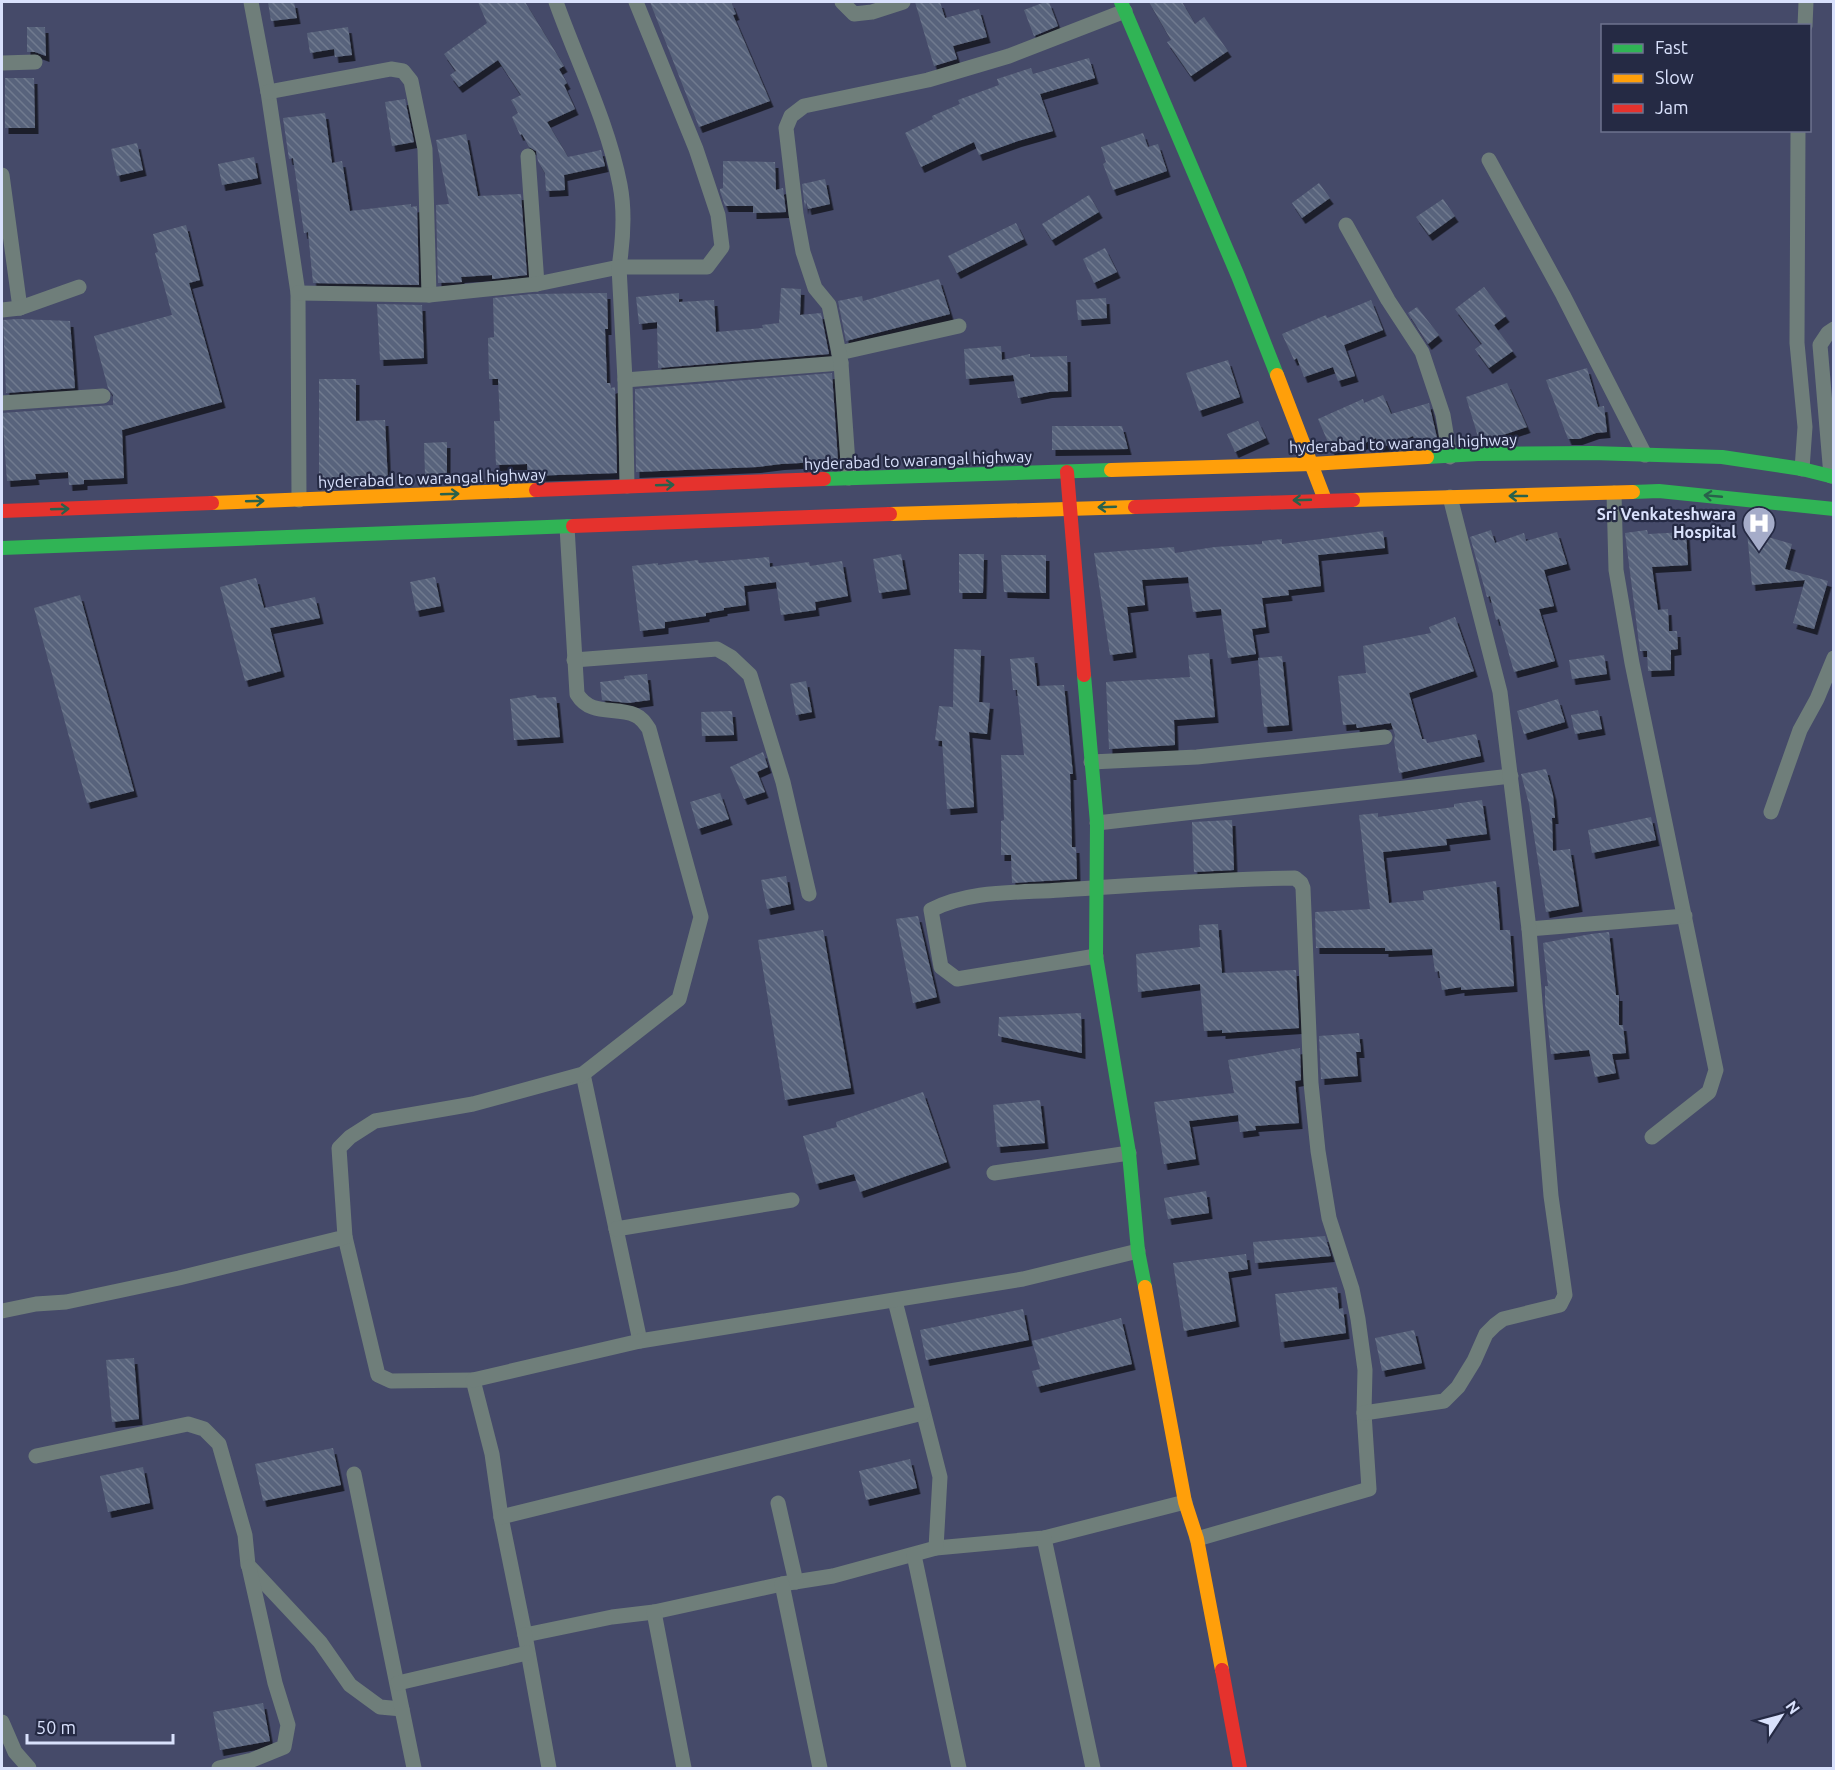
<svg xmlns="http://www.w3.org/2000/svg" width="1835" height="1770" viewBox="0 0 1835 1770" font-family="Ubuntu,sans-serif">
	<defs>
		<pattern id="building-back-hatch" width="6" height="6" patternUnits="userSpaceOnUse" patternTransform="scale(1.5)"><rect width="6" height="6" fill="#59647b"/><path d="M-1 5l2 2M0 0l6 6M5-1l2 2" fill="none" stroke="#707a8f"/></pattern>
		<filter id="shadow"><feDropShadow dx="3.5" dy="6" stdDeviation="0" flood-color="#0009"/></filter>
	</defs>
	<rect width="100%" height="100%" fill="#454a69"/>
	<g fill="url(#building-back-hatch)" filter="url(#shadow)">
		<path d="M268,2H294L297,18L271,21Z"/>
		<path d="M478,2H525L564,66L559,69L567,83L564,85L575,109L547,122L568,157L601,150L605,166L564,175L565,190L546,191L545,173L538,161L536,151L529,147L522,134L520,135L512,117L518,113L511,100L521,95L498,60L459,87L450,75L456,71L444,54L487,23Z"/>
		<path d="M650,2H731L736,14L733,15L770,101L699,127Z"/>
		<path d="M915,2H940L945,18L979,9L987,37L953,46L957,59L934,66Z"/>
		<path d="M1045,2H1049L1058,26L1034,36L1024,10Z"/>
		<path d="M1149,2H1182L1195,24L1204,17L1228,51L1191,76L1167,42L1171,40Z"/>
		<path d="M27,27H45L46,56L35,52H27Z"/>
		<path d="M348,27L352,55L335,57L334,49L310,53L307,33Z"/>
		<path d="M1089,58L1095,78L1040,94L1053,131L1018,141L979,155L974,142L921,167L905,133L933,119L932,116L960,104L958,100L999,85L997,79L1031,68L1033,74Z"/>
		<path d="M5,78H34L35,128H5Z"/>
		<path d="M405,99L414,142L392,146L385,102Z"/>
		<path d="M325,113L332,163L342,161L350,211L411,204V207L417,206L419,285L313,283L308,232L304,233L293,158L289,159L283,118Z"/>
		<path d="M1143,133L1148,147L1158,144L1167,171L1113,190L1103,164L1106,162L1101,147Z"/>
		<path d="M466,134L478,196L521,194L527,275L492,279V275L461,277L462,282L438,283L436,205L449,204L436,140Z"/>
		<path d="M137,143L143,170L117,176L111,149Z"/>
		<path d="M254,157L258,178L222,185L218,164Z"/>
		<path d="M723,161L775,162L776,190L783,188L786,212L753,213V206H725L720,191V189L723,188Z"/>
		<path d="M825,179L830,204L808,209L806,201L805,209L802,184Z"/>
		<path d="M1319,183L1330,198L1302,218L1292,203Z"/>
		<path d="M1089,195L1099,212L1052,240L1042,224Z"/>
		<path d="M1443,199L1455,216L1429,235L1416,217Z"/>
		<path d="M1016,223L1024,239L957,273L948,256Z"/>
		<path d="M186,225L200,280L189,283L222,402L122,430L124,478L84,480V484L69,485L68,472L35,474L36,479L7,481L2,413L113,405V395L108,388L94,336L172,315L155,253L158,252L153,234Z"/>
		<path d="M1105,248L1117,272L1094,283L1083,259Z"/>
		<path d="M939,279L950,314L846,341L838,301L862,296L863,301Z"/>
		<path d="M1484,287L1506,316L1494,325L1513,351L1489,368L1475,349L1482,344L1455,309Z"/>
		<path d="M781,288L801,289L800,315L821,313L829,354L658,368L657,322L639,324L636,297L679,293V302L714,300L716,332L763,328L762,325L779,323Z"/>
		<path d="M607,293L608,329H605L607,383H610L611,388L615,387L617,473L528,476L527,464L496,465L494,421H500L498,379H489L488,338L494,337L493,298L532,294Z"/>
		<path d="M1106,298L1107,318L1078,320L1076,300Z"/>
		<path d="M1371,300L1383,330L1344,345L1355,376L1338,381L1333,367L1304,377L1297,358L1294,360L1282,334L1326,315L1327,318Z"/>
		<path d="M377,304L422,305L424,358L380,360Z"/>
		<path d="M1417,307L1439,335L1428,344L1408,313Z"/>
		<path d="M18,319L70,321L75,388L6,393L3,320Z"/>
		<path d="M1001,346L1002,360L1030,354V357L1067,356L1068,391L1049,392L1018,398L1013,375L966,379L964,349Z"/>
		<path d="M1228,360L1240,397L1199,411L1186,373Z"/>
		<path d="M1587,368L1598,407L1604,406L1607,432L1596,433L1579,439H1568L1546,380Z"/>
		<path d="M832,373L838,461L781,464L757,467L636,472L635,389Z"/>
		<path d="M319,379H356V421L385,420L388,482L363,483V480H319Z"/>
		<path d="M1507,383L1527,427L1488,440H1479L1466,397Z"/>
		<path d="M1383,395L1391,414L1429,403L1438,442L1416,443L1413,436L1392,445L1379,446L1376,438L1356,447L1331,449L1318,419L1363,399L1364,403Z"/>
		<path d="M1258,421L1266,438L1235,452L1227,434Z"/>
		<path d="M1052,426H1122L1128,449L1052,450Z"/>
		<path d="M447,442V475H425L424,443Z"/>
		<path d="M1766,519L1768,537L1792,544L1785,569L1828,581L1814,629L1793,623L1805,580L1752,585L1746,521Z"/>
		<path d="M1491,530L1495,543L1524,533L1526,541L1557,532L1567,564L1544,570L1554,606L1539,609L1555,661L1514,672L1499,619L1496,620L1490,596L1487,597L1470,537Z"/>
		<path d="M1647,530L1648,534L1686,532L1688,565L1652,567L1658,610L1668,609L1669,631H1677L1678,649L1671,650V670L1648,671L1647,651H1640L1625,533Z"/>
		<path d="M1383,531L1385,548L1318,555L1321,586L1288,590L1289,595L1262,598L1266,627L1252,629L1256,654L1228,658L1221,609L1193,612L1188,577L1142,580L1145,605L1127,607L1133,652L1110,655L1094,553L1174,547L1175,553L1215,547L1262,544V541L1282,539V544Z"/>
		<path d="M901,554L907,589L879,593L873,559Z"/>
		<path d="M959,554H984L983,593H959Z"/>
		<path d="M1001,555H1046V593L1004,592Z"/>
		<path d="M769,557L770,567L809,562L810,566L842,561L848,596L815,602L816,610L781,615L776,582L744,586L746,605L724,608V610L706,613V616L665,622V628L640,631L632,566L658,563V565L698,560L699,563Z"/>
		<path d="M435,577L441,606L416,611L410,582Z"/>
		<path d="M256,578L264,608L315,597L320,618L270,628L281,671L245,681L220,587Z"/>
		<path d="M80,595L134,791L87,803L34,608Z"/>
		<path d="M1455,617L1474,671L1409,693L1422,739H1426L1427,743L1476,734L1481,756L1399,773L1394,741L1395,735L1391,723L1357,728L1356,724L1343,725L1338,676L1366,673L1363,646L1431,633L1429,627Z"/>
		<path d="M954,649L981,650L979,702L990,703L987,734L969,732L974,807L947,809L942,741L935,740L939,706L953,707Z"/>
		<path d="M1209,653L1215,717L1174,720L1175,745L1109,749L1106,682L1190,677L1188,655Z"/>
		<path d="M1604,655L1607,674L1572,679L1569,660Z"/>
		<path d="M1282,656L1289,725L1264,727L1258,658Z"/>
		<path d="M1034,657L1037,686L1064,685L1073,774H1070L1072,847H1076L1077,879L1012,883L1011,855H1001V821L1004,820L1001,755H1024L1017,690H1013L1010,659Z"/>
		<path d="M647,674L650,700L628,703L602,700L600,682L625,679L624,676Z"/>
		<path d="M806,681L812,712L796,715L790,684Z"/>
		<path d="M536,695L537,698L556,697L560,737L514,740L510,699Z"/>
		<path d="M1558,699L1565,722L1524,734L1517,711Z"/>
		<path d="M1598,710L1602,729L1575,734L1571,715Z"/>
		<path d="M732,711L734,735L702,736L701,712Z"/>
		<path d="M763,752L768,767L757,772L765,792L744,799L730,767Z"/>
		<path d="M1546,769L1553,795L1555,818H1552L1553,851L1570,849L1579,906L1546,912L1529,804L1521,774Z"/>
		<path d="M720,793L729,819L698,829L690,802Z"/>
		<path d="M1482,800L1487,834L1446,839L1447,845L1383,852L1389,903L1424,900L1423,891L1496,881L1500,930H1510L1514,986L1461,990V987L1442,990L1439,971L1435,972L1432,949L1385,951V948H1316L1315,912L1370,909L1359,815L1378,813V817L1454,807V804Z"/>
		<path d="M1651,817L1656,840L1592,853L1588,830Z"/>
		<path d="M1232,820L1234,870L1194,872L1192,822Z"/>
		<path d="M786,876L791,904L767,909L761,880Z"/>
		<path d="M918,916L937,997L913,1003L896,919Z"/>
		<path d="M1218,924L1222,973L1296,970L1299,1028L1222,1033V1030L1204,1031L1200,984L1138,992L1136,954L1200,947L1199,925Z"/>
		<path d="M823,930L851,1088L785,1100L758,940Z"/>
		<path d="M1609,932L1616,995H1619V1025H1623L1626,1053L1612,1054L1616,1073L1595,1077L1589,1050L1551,1054L1545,1003V986H1548L1543,943L1591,934Z"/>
		<path d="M1081,1013L1082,1053L998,1036L999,1017Z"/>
		<path d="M1359,1033L1361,1052H1356L1358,1076L1321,1079L1319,1036Z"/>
		<path d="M1300,1048L1301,1080L1295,1081L1299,1123L1255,1126L1256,1130L1240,1132L1238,1115L1189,1121L1196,1159L1164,1164L1154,1102L1234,1093L1228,1060Z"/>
		<path d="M923,1092L947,1162L860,1192L854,1174L816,1184L803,1136L837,1127L836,1122Z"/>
		<path d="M1040,1100L1045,1143L997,1147L993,1105Z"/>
		<path d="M1206,1191L1209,1213L1168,1219L1164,1198Z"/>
		<path d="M1325,1236L1331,1256L1255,1263L1253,1242Z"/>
		<path d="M1246,1254L1248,1269L1228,1272L1236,1321L1184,1331L1173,1263Z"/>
		<path d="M1337,1287L1339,1309L1343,1308L1346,1333L1281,1342L1275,1294Z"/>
		<path d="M1023,1309L1029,1340L926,1360L920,1330Z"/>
		<path d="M1121,1318L1132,1364L1037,1387L1032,1371L1040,1369L1032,1341Z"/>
		<path d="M1414,1330L1422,1363L1382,1371L1375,1338Z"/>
		<path d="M134,1358L139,1419L112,1422L106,1360Z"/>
		<path d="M333,1448L341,1485L263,1501L255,1464Z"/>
		<path d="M910,1459L917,1488L866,1500L859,1471Z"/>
		<path d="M143,1467L150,1503L108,1512L100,1476Z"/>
		<path d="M263,1703L270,1741L220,1750L213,1712Z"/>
	</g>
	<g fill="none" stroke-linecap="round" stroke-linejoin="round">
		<g stroke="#6f7e7a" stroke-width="15">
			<path d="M251,2L268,92L298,293L299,500"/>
			<path d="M842,2L854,14L872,12L903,2"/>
			<path d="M1805,26L1806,2"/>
			<path d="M2,63L35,62"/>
			<path d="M268,92L391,69L403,71L411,81L425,149L429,295"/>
			<path d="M1798,130L1797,343L1805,427L1802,469"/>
			<path d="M528,156L537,284"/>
			<path d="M1489,160L1563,295L1645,455"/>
			<path d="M2,175L20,308"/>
			<path d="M1346,225L1388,300L1422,352L1443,415L1450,457"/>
			<path d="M298,293L429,295L537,284L619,267C623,241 625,211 620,185C608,123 577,61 556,2"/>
			<path d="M2,310L20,308L79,287"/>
			<path d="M839,353L959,326"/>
			<path d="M625,380L841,363"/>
			<path d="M2,403L103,396"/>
			<path d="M1831,476L1820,345L1828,333L1834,329"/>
			<path d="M849,478L841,363L829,305L815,288L803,252L796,214L786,128L791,116L804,106L928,80L1009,56L1125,11"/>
			<path d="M627,486L625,380L619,267H707L722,247L718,215L696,149L636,2"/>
			<path d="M1614,493L1616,570L1632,663L1716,1070L1709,1092L1652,1137"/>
			<path d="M574,660L717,649L731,657L750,675L783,782L809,894"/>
			<path d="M1091,762L1197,757L1385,737"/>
			<path d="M1771,812L1800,730L1817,699L1834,658"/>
			<path d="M1097,823L1511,776"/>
			<path d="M1529,929L1685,916"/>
			<path d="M1096,956L957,979L941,967L931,910C969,890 1018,893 1061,890C1138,885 1217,879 1295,878L1301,883L1303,888L1311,1083L1318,1151L1329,1218L1352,1289L1358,1319L1365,1370L1364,1413L1369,1489L1197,1539"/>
			<path d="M583,1074L640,1341"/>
			<path d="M994,1173L1129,1153"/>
			<path d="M616,1229L792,1200"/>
			<path d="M345,1237L378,1375L391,1381L473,1380L492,1454L501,1517L525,1635L612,1617L654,1612L782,1584L833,1576L936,1548L1044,1538L1185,1502"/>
			<path d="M895,1301L940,1477L936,1548"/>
			<path d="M2,1311L36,1304L66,1302L179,1278L345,1237L339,1148L350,1137L375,1121L473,1104L583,1074L679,999L701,917L649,729C645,723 642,718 635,715C615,706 591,717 577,694L567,527"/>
			<path d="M473,1380L640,1341L1023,1279L1138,1251"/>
			<path d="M1364,1413L1444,1401L1458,1387L1474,1361L1486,1334L1495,1325L1503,1319L1560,1305L1565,1295L1551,1196L1529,929L1500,692L1450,497"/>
			<path d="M36,1456L188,1424L204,1429L219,1444L245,1535L248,1565L320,1642L350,1685L380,1707L402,1709"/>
			<path d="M354,1474L414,1768"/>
			<path d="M778,1503L796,1582"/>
			<path d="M501,1517L923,1413"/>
			<path d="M1044,1538L1093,1768"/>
			<path d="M914,1555L959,1768"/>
			<path d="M782,1584L820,1768"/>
			<path d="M654,1612L684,1768"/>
			<path d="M525,1635L549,1768"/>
			<path d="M398,1683L527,1653"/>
			<path d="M2,1722L15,1752L29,1768"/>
			<path d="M219,1768L252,1760L284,1747L288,1725L275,1683L249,1567"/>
		</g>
		<g stroke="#30b455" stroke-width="14">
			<path d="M1121,2L1238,276L1277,375"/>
			<path d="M1427,457L1478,454L1592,453L1722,457L1802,469L1834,477"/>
			<path d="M824,479L1111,470"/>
			<path d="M1633,492L1659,491L1834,509"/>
			<path d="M2,548L573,526"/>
			<path d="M1084,675L1097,823L1096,956L1129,1153L1138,1251L1145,1287"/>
		</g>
		<g stroke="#ff9f0a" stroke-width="14">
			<path d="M1277,375L1325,500"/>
			<path d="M1111,470L1311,464L1427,457"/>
			<path d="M1353,500L1633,492"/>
			<path d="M212,503L536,490"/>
			<path d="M890,514L1135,507"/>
			<path d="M1145,1287L1185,1502L1197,1539L1222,1670"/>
		</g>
		<g stroke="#e5322d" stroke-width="14">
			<path d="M1067,472L1084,675"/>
			<path d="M536,490L824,479"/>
			<path d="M1135,507L1353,500"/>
			<path d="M2,511L212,503"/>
			<path d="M573,526L890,514"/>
			<path d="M1222,1670L1240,1768"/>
		</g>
	</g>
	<defs><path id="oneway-shaft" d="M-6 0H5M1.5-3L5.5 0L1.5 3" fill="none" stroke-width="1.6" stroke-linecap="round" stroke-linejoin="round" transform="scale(1.5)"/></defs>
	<g stroke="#29614b">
		<use href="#oneway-shaft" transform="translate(665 485) rotate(-2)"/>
		<use href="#oneway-shaft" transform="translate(450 494) rotate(-2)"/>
		<use href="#oneway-shaft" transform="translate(1518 496) rotate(-180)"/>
		<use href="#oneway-shaft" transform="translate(1713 496) rotate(-175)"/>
		<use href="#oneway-shaft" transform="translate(1302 500) rotate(178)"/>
		<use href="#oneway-shaft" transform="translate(255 501) rotate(-2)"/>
		<use href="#oneway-shaft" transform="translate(1107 507) rotate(178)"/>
		<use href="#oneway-shaft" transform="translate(60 509) rotate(-2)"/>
	</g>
	<defs>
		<symbol id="hospital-pin" viewBox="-11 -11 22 30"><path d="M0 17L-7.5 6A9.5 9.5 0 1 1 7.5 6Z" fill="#a5acc9" stroke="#252a44"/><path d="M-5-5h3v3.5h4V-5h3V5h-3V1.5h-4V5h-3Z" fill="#fff"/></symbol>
	</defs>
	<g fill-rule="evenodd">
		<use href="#hospital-pin" x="1740" y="504" width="38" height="52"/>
	</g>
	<g text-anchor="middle" stroke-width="4.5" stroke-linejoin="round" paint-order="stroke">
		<g font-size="16" fill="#d9e1fc" stroke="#252a44">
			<text transform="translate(1403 443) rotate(-2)" y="6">hyderabad to warangal highway</text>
			<text transform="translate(918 460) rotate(-2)" y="6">hyderabad to warangal highway</text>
			<text transform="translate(432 478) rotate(-2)" y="6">hyderabad to warangal highway</text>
		</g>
		<g font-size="16" font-weight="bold" fill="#d9e1fc" stroke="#252a44" text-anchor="end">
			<text x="1736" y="520">Sri Venkateshwara<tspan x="1736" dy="18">Hospital</tspan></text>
		</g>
	</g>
	<rect width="1835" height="1770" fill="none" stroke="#d9e1fc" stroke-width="6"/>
	<rect x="1601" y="24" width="210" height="108" fill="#252a44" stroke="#6d738e" stroke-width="1.5"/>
	<rect x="1613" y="44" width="30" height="9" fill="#30b455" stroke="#6d738e" stroke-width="1.5"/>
	<text x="1655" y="54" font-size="18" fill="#d9e1fc">Fast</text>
	<rect x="1613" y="74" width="30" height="9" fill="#ff9f0a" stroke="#6d738e" stroke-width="1.5"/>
	<text x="1655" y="84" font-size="18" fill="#d9e1fc">Slow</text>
	<rect x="1613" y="104" width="30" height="9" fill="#e5322d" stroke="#6d738e" stroke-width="1.5"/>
	<text x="1655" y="114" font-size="18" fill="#d9e1fc">Jam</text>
	<g transform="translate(1781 1716) rotate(54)" stroke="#252a44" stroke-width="4.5" paint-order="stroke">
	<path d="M0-4.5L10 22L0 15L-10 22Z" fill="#d9e1fc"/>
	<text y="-9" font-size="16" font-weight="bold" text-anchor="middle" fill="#d9e1fc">N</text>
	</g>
	<path d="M27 1734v9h146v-9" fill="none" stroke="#d9e1fc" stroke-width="3"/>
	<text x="36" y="1734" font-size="18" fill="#d9e1fc" stroke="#252a44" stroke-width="4.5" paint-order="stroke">50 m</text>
</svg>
